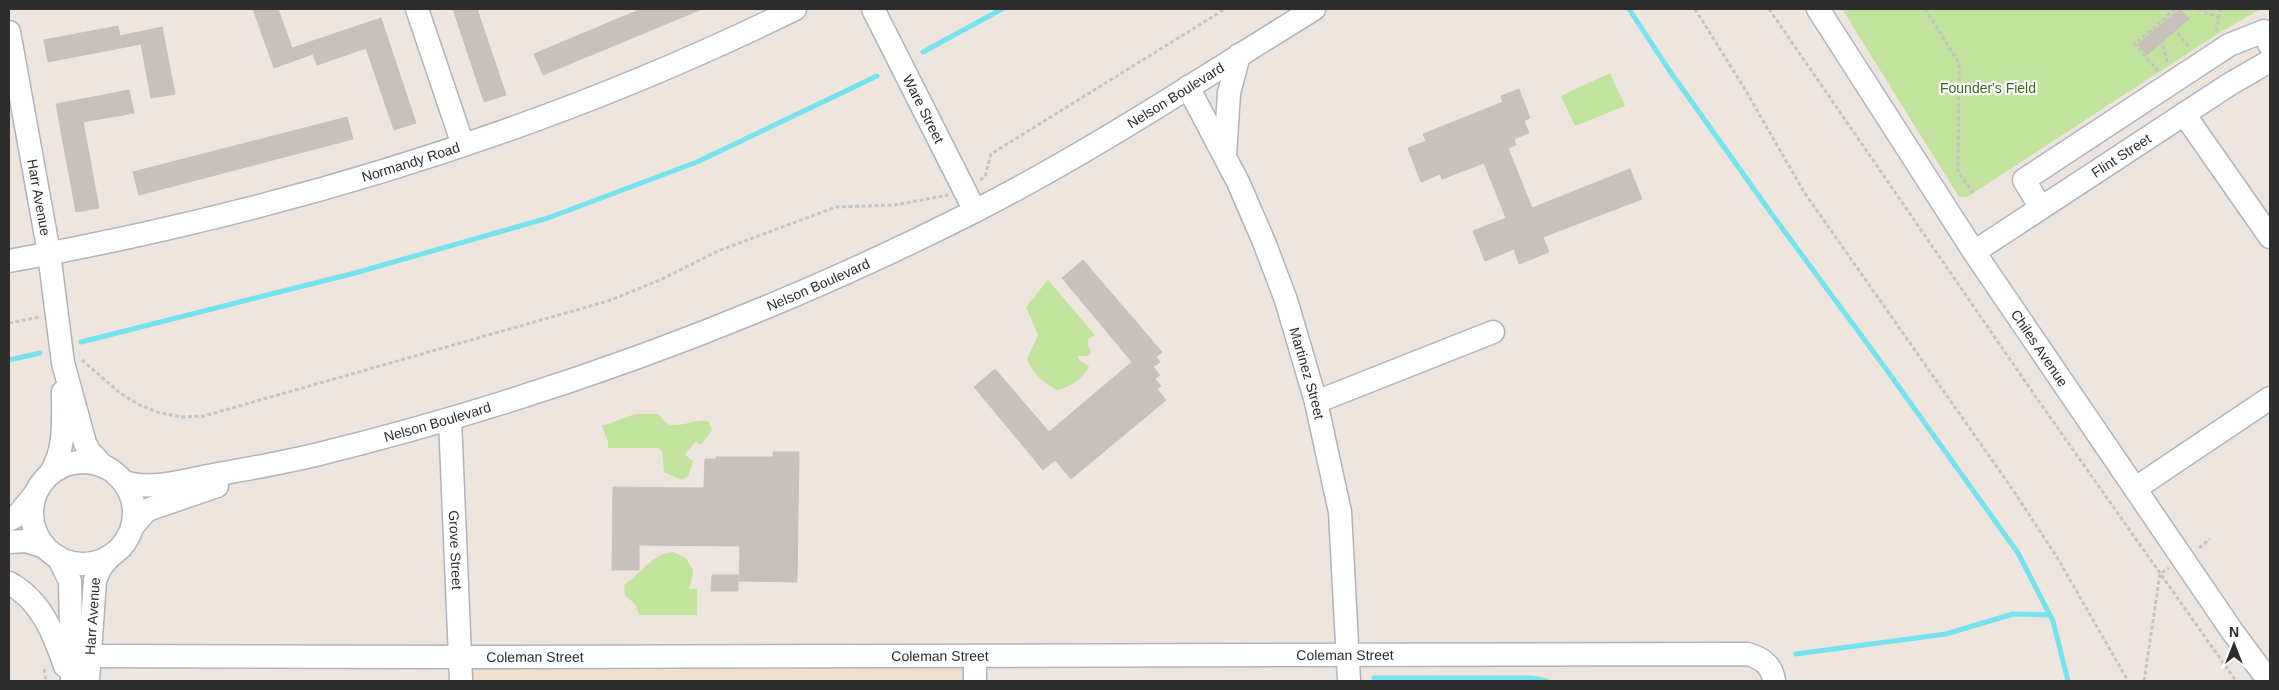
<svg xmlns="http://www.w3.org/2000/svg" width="2279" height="690" viewBox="0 0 2279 690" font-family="Arial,sans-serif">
	<rect width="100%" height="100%" fill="#eee5df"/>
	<path fill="#efdfcf" d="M975,656V681H461V657Z"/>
	<g fill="#c2e39d">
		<path d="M1842,9H2261L2222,31L1967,197H1959Z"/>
		<path d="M1610,73L1625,106L1575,126L1561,96Z"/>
		<path d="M1048,280L1095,335L1088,339V345L1091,352L1088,356H1078L1080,361L1089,366C1085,377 1069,388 1057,390C1043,383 1033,373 1027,359L1038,335L1026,307Z"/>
		<path d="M635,414H658C661,416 663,421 666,423C677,430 698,417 709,422L712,430L701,445L695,442L685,455L693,461L688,476L682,480L664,472L662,451L659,448H608V442L602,426Z"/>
		<path d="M673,552L686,558L693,570L691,583L688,589H697V615H639L636,605L625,595L624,585C641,574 652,553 673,552Z"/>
	</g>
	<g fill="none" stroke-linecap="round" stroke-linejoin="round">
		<g stroke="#74e3ee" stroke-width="5">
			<path d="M1629,9L1669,70L1771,213L1886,369L2018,553L2053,621L2068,681"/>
			<path d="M923,52L1002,9"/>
			<path d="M81,342L355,273L548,218L697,162L877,76"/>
			<path d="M9,360L40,353"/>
			<path d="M1796,654L1946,634L2013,614L2049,615"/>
			<path d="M1374,678H1532L1547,681"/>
		</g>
	</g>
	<g fill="#c7c0bb" stroke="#c9c0b9">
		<path d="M253,9H278L292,48L381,18L416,123L394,130L366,48L317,65L313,54L274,68Z"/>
		<path d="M453,9H477L506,95L484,102Z"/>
		<path d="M641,9H702L543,75L534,54Z"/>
		<path d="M2180,9L2189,19L2147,55L2138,44Z"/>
		<path d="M118,26L120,36L162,27L175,94L151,98L141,44L48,62L44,40Z"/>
		<path d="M1519,89L1530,118L1524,121L1529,133L1514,139L1516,145L1508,148L1532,208L1630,169L1642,199L1543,237L1549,252L1519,264L1514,249L1485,261L1473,231L1506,218L1484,163L1442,179L1440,174L1421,182L1408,148L1426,141L1423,134L1503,102L1501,96Z"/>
		<path d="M129,90L134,113L83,122L99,208L76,212L56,104Z"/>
		<path d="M347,117L353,139L139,195L133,172Z"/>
		<path d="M1083,260L1162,352L1156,357L1160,362L1153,367L1160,375L1155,379L1161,386L1157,389L1166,400L1071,479L1055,460L1043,470L974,387L995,369L1049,432L1132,362L1062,278Z"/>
		<path d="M773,452H799L797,582L739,581L740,546L639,545V570H612L613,487L704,488L705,459H716V457H773Z"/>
		<path d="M712,575H738V591H711Z"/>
	</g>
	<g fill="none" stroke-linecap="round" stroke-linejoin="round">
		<defs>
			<g id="minor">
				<path d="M417,9L463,145"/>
				<path id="s1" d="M873,9L975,211"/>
				<path id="s2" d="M1818,9L1974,252L2232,631L2269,681"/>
				<path id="s3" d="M9,32L49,253L63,363L85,443L89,451L103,466"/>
				<path id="s4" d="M1188,87L1238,182L1264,242L1286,300L1316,402L1340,512L1349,681"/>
				<path d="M2184,114L2270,237"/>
				<path d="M1225,155L1229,93L1239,55"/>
				<path d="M2041,208L2024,180L2229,45L2264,31L2270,46"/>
				<path id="s5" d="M1974,252L2230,84L2270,61"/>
				<path id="s6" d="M9,261C280,212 547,131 795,9"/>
				<path d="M1316,402L1493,332"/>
				<path id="s7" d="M450,419L461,681"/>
				<circle cx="83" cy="513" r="51"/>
				<path d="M50,474C66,449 63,421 63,392"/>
				<path id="s8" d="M124,482C152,491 185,480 213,475C248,469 281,463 315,455C543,399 764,318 973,212C1091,152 1202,78 1314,9"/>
				<path d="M2136,488L2270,398"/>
				<path d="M9,520L18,515L35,494"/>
				<path d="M132,527L145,512L150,509L217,486"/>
				<path d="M9,542L26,541L45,547"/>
				<path d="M58,557L70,581L72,681"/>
				<path d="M9,583C41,600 54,634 65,666"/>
				<path id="s9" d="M91,656L461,657L1747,654C1762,658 1772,665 1774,681"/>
				<path d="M975,656V681"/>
				<path id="s10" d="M88,681L95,580L101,567L110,556"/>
			</g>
		</defs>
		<use href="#minor" stroke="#afb4bd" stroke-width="25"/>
		<g stroke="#c4c4c4" stroke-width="3" stroke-dasharray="4 2.5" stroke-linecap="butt">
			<path d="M1695,9L1743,86L1804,192L2013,490L2058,559L2128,681"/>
			<path d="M1769,9L2038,400L2236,681"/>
			<path d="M1925,9L1959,63L1958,172L1974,194"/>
			<path d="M2198,9L2219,18"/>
			<path d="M2165,18L2190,48"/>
			<path d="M2150,31L2164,48L2167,62"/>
			<path d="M2216,31L2221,9"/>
			<path d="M2158,71L2135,44L2175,9"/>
			<path d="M980,180L985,177L991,154L1225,9"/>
			<path d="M9,323L40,317"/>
			<path d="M82,360L120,393L138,404L157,412L181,417L204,416L608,301L660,280L718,251L836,207L895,205L948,195"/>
			<path d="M2199,548L2210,539"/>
			<path d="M129,556L137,545"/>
			<path d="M44,669L46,681"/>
			<path d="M2144,681L2160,574L2169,568"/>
		</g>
		<use href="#minor" stroke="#fff" stroke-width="22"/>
	</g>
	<g text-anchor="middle" stroke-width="4.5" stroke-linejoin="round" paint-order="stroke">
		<g font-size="14" fill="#3a6a1c" stroke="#fff">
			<text x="1988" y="93">Founder's Field</text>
		</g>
		<g font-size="14" fill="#2d2d2d" stroke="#fff">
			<text dy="5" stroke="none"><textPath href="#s8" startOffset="1131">Nelson Boulevard</textPath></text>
			<text dy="5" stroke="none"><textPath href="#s1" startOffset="112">Ware Street</textPath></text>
			<text dy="5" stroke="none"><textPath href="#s5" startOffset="176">Flint Street</textPath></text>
			<text dy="5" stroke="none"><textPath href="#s6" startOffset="414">Normandy Road</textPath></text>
			<text dy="5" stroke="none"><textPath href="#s3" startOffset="168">Harr Avenue</textPath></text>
			<text dy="5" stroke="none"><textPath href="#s8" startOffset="726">Nelson Boulevard</textPath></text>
			<text dy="5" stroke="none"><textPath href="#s2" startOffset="405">Chiles Avenue</textPath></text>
			<text dy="5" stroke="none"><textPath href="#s4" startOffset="311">Martinez Street</textPath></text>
			<text dy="5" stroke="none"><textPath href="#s8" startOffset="321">Nelson Boulevard</textPath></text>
			<text dy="5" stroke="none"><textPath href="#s7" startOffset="131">Grove Street</textPath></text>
			<text dy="5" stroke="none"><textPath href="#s10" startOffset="65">Harr Avenue</textPath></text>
			<text dy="5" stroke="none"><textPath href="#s9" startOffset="1254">Coleman Street</textPath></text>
			<text dy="5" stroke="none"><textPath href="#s9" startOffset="849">Coleman Street</textPath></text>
			<text dy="5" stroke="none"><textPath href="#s9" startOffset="444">Coleman Street</textPath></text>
		</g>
	</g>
	<rect width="2279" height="690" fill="none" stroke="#2d2d2d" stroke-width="20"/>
	<g transform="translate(2234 645)" stroke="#ffffff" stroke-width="4" paint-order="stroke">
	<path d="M0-4L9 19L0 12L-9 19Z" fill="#2d2d2d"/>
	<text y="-8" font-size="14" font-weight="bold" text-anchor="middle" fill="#2d2d2d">N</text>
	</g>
</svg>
